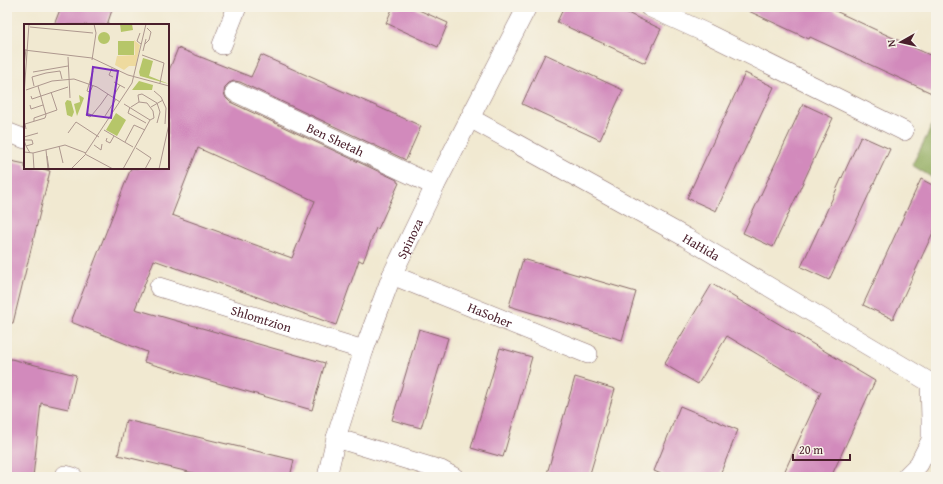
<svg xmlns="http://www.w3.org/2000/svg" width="943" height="484" viewBox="0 0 943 484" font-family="'Gentium Book Plus',serif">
	<rect width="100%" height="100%" fill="#f7f3e8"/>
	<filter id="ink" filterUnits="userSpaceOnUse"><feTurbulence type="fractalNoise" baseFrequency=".025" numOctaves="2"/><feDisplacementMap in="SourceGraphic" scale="8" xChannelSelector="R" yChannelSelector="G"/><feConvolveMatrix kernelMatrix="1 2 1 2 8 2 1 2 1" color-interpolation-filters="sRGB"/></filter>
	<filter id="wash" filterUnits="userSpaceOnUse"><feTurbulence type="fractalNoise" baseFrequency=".012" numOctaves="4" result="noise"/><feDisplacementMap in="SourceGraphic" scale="16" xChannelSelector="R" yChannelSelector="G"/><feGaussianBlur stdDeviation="0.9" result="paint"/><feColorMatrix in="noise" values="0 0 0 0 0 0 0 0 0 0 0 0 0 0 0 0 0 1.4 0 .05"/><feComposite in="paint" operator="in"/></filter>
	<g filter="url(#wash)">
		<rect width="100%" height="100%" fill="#f1e9d1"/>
		<path fill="#90ab5d" stroke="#6d6544" d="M936,118V180L912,165Z"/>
		<g id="blocks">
			<g fill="#d28abc" fill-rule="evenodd">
				<path d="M61,7H113L107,25H54Z"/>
				<path d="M393,7H412L448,23L438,47L386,23Z"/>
				<path d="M564,7H615L661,29L645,63L557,22Z"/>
				<path d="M740,7H827L936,58V95L810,37L809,39Z"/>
				<path d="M178,48L251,77L261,55L421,126L406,160L240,82L234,81L229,83L225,87L224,93L226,98L230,102L397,180V182L399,183L378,229L376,228L363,262L359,260L336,325L154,260L135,309L325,363L312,410L144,362L147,352L71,322L131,168H168V73ZM198,148L315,201L292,258L172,215Z"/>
				<path d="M545,54L623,90L600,140L522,104Z"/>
				<path d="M745,73L774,87L716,211L687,198Z"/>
				<path d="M803,104L833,118L773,247L743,233Z"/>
				<path d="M861,136L890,149L829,280L801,267Z"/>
				<path d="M11,161L25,164V168H40L50,171L13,323H7V177Z"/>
				<path d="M921,179L936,187V226L893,319L863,305Z"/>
				<path d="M523,259L636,292L622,340L509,306Z"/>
				<path d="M712,284L875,381L831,477H782L821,392L727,336L698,384L664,364Z"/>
				<path d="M419,329L448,338L421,428L392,420Z"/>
				<path d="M500,348L532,357L503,457L471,448Z"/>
				<path d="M7,358L76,375L68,409L41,403L33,477H7Z"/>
				<path d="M575,377L615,389L589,477H546Z"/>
				<path d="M680,406L738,430L719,477H668L654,471Z"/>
				<path d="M126,420L294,460L290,477H210L118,455Z"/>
			</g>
		</g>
	</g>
	<g filter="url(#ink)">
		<use href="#blocks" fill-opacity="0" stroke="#846665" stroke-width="1"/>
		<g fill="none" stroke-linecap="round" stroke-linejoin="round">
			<defs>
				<g id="street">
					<path d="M649,7L706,33L904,131"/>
					<path d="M222,45L237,7"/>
					<path id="s1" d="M235,92L435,186"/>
					<path id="s2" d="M470,118L687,238L936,386"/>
					<path d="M7,132L25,139"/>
					<path id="s3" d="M392,275L588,354"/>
					<path id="s4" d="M159,287L364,350"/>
					<path d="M336,438L441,470L454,477"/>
					<path d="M65,475L73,477"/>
					<path id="s5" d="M327,477L336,438L364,350L392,275L435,186L527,7"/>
					<path d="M909,477L907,476L919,464L931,440V420L930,382"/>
				</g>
			</defs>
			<use href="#street" stroke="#846665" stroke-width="20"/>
			<use href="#street" stroke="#fff" stroke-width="19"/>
		</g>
	</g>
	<g text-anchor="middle" stroke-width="3" stroke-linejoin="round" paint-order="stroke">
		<g font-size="13" fill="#4a1f2b" stroke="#f7f3e8">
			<text dy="5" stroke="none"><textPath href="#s1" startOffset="111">Ben Shetah</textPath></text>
			<text dy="5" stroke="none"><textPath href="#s5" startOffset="253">Spinoza</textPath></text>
			<text dy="5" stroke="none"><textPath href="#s2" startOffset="265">HaHida</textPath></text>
			<text dy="5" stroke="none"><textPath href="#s3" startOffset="106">HaSoher</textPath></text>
			<text dy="5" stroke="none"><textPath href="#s4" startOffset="107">Shlomtzion</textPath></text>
		</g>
	</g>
	<g transform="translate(24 24)">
		<rect width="145" height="145" fill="#f1e9d1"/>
		<path d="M96,0H108L109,6L97,8ZM74 14a6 6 0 1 1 12 0a6 6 0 1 1-12 0ZM94,17H110V31H94ZM119,34L129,37L125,52L145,60L116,52L115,48ZM115,57L129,61L128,66H108ZM55,71L60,74L53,92L50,80L56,78ZM43,76L47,77L50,88L48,93L43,91L41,79ZM92,89L102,96L93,112L82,106Z" fill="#b6c669"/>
		<path d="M110,16L116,21L112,42H105L100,46L91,41L93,32L111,31Z" fill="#eeda9e"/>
		<path fill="none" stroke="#ae988f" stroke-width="1" d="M6,3L69,9M116,9L113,17L117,20M121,20L125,16L127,8L123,4M0,26L68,34L104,51L145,62M119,27L122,15M118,31L140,39L136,59M44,33L46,74M68,36L72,9L70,0M0,42L2,25M88,44L85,51L89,53M9,48L44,42M90,58L101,64M69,61L66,68L63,67L69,47M10,62L8,53L22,49L36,47L38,55M14,62L22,91M2,66L28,57L50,55L73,63L96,78M130,67L137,73L142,84L141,100M0,71L5,0M7,72L8,75L44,63M89,73L96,61M115,78L114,71L118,70L133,79L136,88L133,99M6,81L7,85L19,81M106,83L104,89L122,99M107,83L115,78L123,79L129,87L130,94L126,96M127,83L139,76M68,91L63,89L62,91L66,93L68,91L77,80L84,70M81,92L92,75M10,97V94L33,86L27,68M2,105L1,100L21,94L22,91M80,106L109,123M44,109L52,98L75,113M0,113L14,109M83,114L82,117L86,119L90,112M101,118L110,101L121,106M70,121L77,126L78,120M2,122L9,120L8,116H0L2,122L6,129M35,122L39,139M112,124L127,134L121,145M22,126L24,145M0,128L9,129L41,121L62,129M9,129L10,145M23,132L25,145M47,145L61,131M89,145L61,130L108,59L122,0M99,145L126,96L100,80M135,145L145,100"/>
		<path fill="#7b2cbf" fill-opacity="0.15" stroke="#7b2cbf" stroke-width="2" d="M69,43L94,47L87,94L63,91Z"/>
		<rect width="145" height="145" fill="none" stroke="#4a1f2b" stroke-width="2"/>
	</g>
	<rect width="943" height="484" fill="none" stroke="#f7f3e8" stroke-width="24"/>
	<g transform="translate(901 42) rotate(262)" stroke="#f7f3e8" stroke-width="3" paint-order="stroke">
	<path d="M0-3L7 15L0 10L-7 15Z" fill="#4a1f2b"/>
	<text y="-6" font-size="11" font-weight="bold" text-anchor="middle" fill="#4a1f2b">N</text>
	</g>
	<path d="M793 454v6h57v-6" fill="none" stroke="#4a1f2b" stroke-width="2"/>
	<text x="799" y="454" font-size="12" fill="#4a1f2b" stroke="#f7f3e8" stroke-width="3" paint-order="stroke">20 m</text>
</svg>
